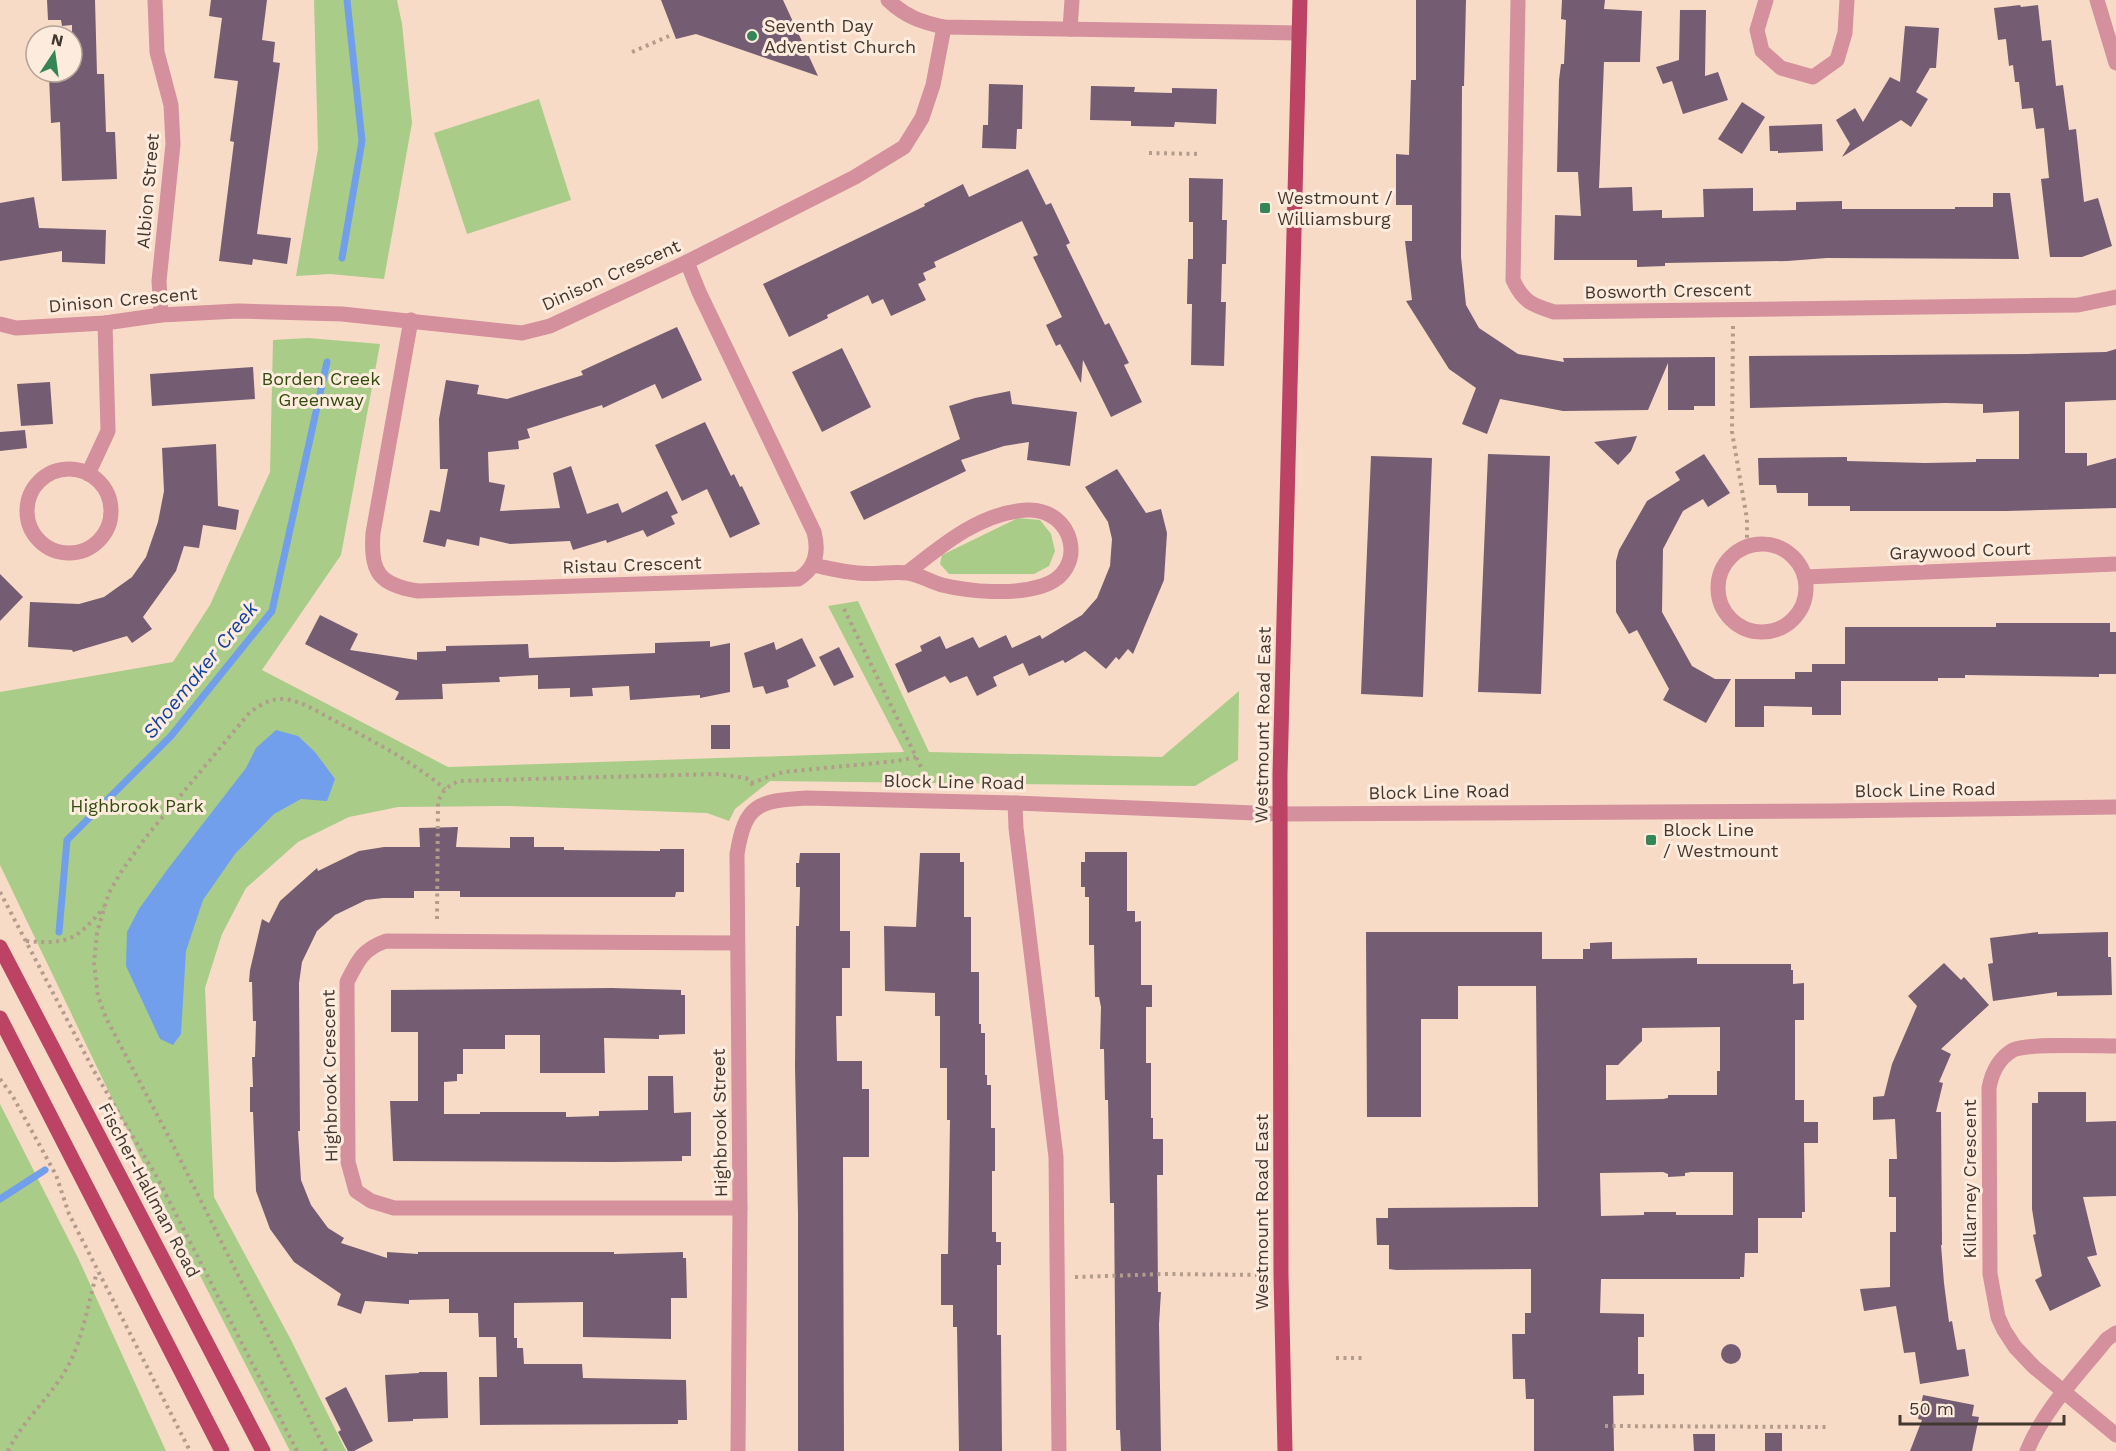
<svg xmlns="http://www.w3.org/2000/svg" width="2116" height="1451" viewBox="0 0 2116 1451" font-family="'Work Sans',sans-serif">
	<rect width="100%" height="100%" fill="#f8dbc6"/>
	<g fill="#a9cc89">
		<path d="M314,0H397L402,24L412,123L384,279L330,274L296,276L318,149Z"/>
		<path d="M539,99L571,200L467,234L434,133Z"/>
		<path d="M308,338L380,344L341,555L262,670L448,767L904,752L828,606L858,601L929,752L1162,757L1239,691L1238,760L1195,786L770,781L735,809L729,821L707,813L506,806L398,807L349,817L298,842L246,888L222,934L205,988L214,1197L291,1340L346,1451H290L154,1186L0,865V692L173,662L210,605L270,472L273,340Z"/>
		<path d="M1018,518L1040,520L1051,534L1055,551L1049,566L1034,574H949L940,564L942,555Z"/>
		<path d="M0,1104L79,1260L166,1451H0Z"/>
	</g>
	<path fill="#729fec" d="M276,730L298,736L315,752L335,779L327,801L301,799L274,814L235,854L203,900L186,951L181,1034L173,1045L160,1039L126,966L127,932L139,909L167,870L246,768L256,748Z"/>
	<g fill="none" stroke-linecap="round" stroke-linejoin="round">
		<g stroke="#729fec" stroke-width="7">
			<path d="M342,258L362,141L347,0"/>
			<path d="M59,932L67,840L171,736L272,611L327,362"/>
			<path d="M0,1199L45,1170"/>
		</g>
	</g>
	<g fill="#745d73" fill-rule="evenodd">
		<path d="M47,0H95L97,74H104L106,132H115L117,179L62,181L60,122L51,123L49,76L72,75V25L62,26L61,20H48Z"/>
		<path d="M211,0H267L262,40L275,42L273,62L280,63L257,234L291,238L287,264L253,259L252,265L219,261L234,142L230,141L238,81L214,78L222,18L209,16Z"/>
		<path d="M661,0H783L818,76L696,34L676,39Z"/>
		<path d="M1416,0H1466L1464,86H1462L1461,257L1466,305L1479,328L1518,354L1564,362L1563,358L1715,357V406H1694V410H1668V363L1648,410L1563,411L1500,399L1487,434L1462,424L1476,388L1449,369L1406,301L1412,300L1405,241H1412V205H1396V154L1409,155L1411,80H1416Z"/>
		<path d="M1562,0H1605L1604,9L1642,11L1640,62H1604L1599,188L1632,187L1633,211L1662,210V218L1704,217L1703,189L1753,188V211L1796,210V202L1842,201V209H1955V207H1993V193H2010L2019,259L1827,258L1787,261L1665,263V266L1637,267V260H1554L1555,215L1581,216L1578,172H1557L1559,80L1561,64H1564L1566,20L1561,19Z"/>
		<path d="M2020,5L2021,7L2038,5L2042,41L2051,40L2056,86L2063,85L2069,130L2076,129L2084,202L2098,198L2112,246L2082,257H2050L2041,179L2049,178L2044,128L2036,129L2033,108L2022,109L2019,82H2015L2013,65L2009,66L2006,39L1998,40L1994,8Z"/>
		<path d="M1680,10H1706L1705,76L1718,72L1728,100L1683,114L1672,81L1663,84L1656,67L1679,60Z"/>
		<path d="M1905,26L1939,28L1936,68H1930L1916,92L1928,99L1911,127L1901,120L1842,157L1850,144L1836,120L1855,108L1863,122L1890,77L1900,82Z"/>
		<path d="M989,84L1023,85L1022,129H1017L1016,149L982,148L983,125H988Z"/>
		<path d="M1091,86L1135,87L1134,92L1172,93V88L1217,89L1216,124L1175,122L1174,127L1131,126V121L1090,120Z"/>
		<path d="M1742,102L1765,117L1742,154L1718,139Z"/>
		<path d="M1822,124L1823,151L1778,153V151H1770L1769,126Z"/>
		<path d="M1028,169L1046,205L1051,203L1070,243L1066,245L1105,325L1109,323L1129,363L1124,365L1142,402L1111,417L1083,360L1081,383L1060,344L1056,346L1046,325L1062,317L1033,257L1038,255L1022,221L934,262L936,267L923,273L926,280L918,284L926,300L891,316L883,299L872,304L868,295L827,315L828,318L789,337L763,284L925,206L924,204L963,184L969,197Z"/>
		<path d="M1189,178L1223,179L1222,220H1227L1226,264H1222L1221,302H1226L1224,366L1191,365L1192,304H1187L1188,259H1193V222H1189Z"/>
		<path d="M34,197L39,228L106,230L105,264L62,262V251L0,261V203Z"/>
		<path d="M677,327L702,380L662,399L655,384L603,408L602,405L527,429L530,438L518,441L519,449L488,452L489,482L505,485L500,511L560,508L553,473L571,466L587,514L618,503L622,513L667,491L678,513L671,516L675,524L647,537L643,530L607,543L606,540L573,550L570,541L510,544L480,537L479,546L447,539L445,547L423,542L430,510L440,512L448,469H440L439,419L446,380L479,385L477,394L507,399L583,375L581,371Z"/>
		<path d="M842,348L871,407L822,432L792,372Z"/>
		<path d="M2116,349V400L2065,402V453H2087V466L2116,458V508L2006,511H1850V506H1808V493H1777L1776,485H1759L1758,458L1847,457V461L1925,463L1976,462V459H2019V411L1983,413V404L1946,403L1750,408L1749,356L2027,354L2106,352Z"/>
		<path d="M253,367L255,399L152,406L150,374Z"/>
		<path d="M50,382L53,424L21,426L17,384Z"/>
		<path d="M1010,391L1012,404L1077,412L1070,466L1027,460L1029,442L1004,446L961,460L966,471L864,520L850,492L960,439L949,406L975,398Z"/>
		<path d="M705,422L731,476L734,474L740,487L742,486L760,524L730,538L707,489L682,501L655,445Z"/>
		<path d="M25,430L27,448L0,451V432Z"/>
		<path d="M1637,436L1631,451L1618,465L1594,442Z"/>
		<path d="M216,444L218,506L239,510L236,530L203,525L199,548L184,546L176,571L143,617L152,629L132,643L127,636L73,652L72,650L28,647L30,602L79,604L104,597L132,577L146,557L158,522L164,491L162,448Z"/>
		<path d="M1488,454L1550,456L1541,694L1478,692Z"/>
		<path d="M1704,454L1730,493L1708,507L1703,499L1683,511L1663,549L1662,612L1692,666L1715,679H1731L1706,723L1663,700L1669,689L1637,630L1629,634L1616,612V561L1619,550L1647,501L1680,480L1675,472Z"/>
		<path d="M1371,456L1432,458L1423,697L1361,694Z"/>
		<path d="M1117,469L1146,513L1161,509L1167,533L1164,580L1133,654L1128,649L1119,660L1116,657L1106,669L1085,651L1065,663L1063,660L1029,676L1023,663L993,677L997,686L977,696L967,676L950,683L945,676L908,693L895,664L922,651L920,646L940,636L946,649L973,637L979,648L1006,635L1012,648L1040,635L1042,639L1082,615L1097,598L1110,566L1112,539L1108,522L1085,487Z"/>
		<path d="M0,574L23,597L0,621Z"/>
		<path d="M320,615L358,634L350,650L417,660V652L446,651V646L528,644L529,658L655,653V643L710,641V647L730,643V692L700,698V695L630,700L629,686L592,688L593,696L570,697V688L538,689V675L499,677L500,682L442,684L443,699L395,700L399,692L305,644Z"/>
		<path d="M1996,623H2110V632H2116V674H2099V677L1965,675V678H1938V681H1841V715H1812V707L1764,706V727H1735V679H1795V672H1812V664H1845V627H1996Z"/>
		<path d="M802,638L816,666L787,680L789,687L766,694L763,686L753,688L744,653L774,642L776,650Z"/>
		<path d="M839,647L854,677L834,686L819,657Z"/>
		<rect x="711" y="725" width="19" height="24"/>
		<path d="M458,827L456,847L510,848V837H534V847H564V850L660,851V849H684V892H676L675,897H460V891H414V898H383L366,900L335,915L317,931L302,962L299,983L300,1131H298L301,1180L311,1205L328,1228L344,1238L341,1243L387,1258V1252L418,1254V1252H614V1254L683,1252V1258H686L687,1298H671V1339L583,1337V1302L514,1303V1338H517V1348H523L524,1364H582L583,1378L686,1380L687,1420H678V1424L480,1425L479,1377H497L496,1337H479L478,1313H449V1299L409,1300V1304L365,1301L361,1314L337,1305L341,1294L294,1262L270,1229L256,1191L253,1112H250V1087H253L252,1057H255L256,1021H253L252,982H249L250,970L262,919L269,923L280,901L317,868L318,871L359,851L384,847H420L419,828Z"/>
		<path d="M1085,852H1127V911H1135V922L1141,921V985H1152V1007H1146V1063H1151V1118H1153V1139H1163V1175H1157L1158,1292H1161L1159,1324L1161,1451H1121L1120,1430H1116L1114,1203H1110L1108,1100H1105L1104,1049H1100L1101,1007L1099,997H1095L1094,945H1089V897H1085V887H1081V862H1085Z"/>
		<path d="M800,853H840V931H850V968H842V1016H836L837,1061H862V1089H869V1157H843L844,1451H798V1214L795,1067L796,926H799L800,887H796V863H799Z"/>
		<path d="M920,853H960V862H964V917H971V972H979V1024H981V1033H985V1075H987V1085H991V1128H995V1171H992V1232H996V1242H1001V1265H997V1335H1001L1002,1451H959L957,1327H953V1305H941V1254H948L950,1120H947V1068H940V1016H935V993L885,991L884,926L916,927Z"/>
		<path d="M1366,932H1542V959H1583V949H1590V943L1612,942V959L1697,958V964H1791V970H1793V984L1804,983V1020H1795V1100H1804V1122H1818V1143H1804L1805,1212H1802V1218H1758V1253H1745L1744,1277H1740V1279H1601L1600,1313L1644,1314V1337H1638V1374H1644V1395L1613,1396L1614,1451H1534V1399H1526L1525,1379H1513L1512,1334H1525V1313H1531V1269L1396,1270L1389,1269V1245H1377L1376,1218H1388V1208L1538,1207L1536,986H1458V1019H1421V1117H1367ZM1720,1027V1071H1717V1095H1668V1098L1663,1099L1606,1100V1065H1618L1642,1041V1028ZM1663,1172L1668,1174V1177L1685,1176V1173L1691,1172H1733V1215H1676V1212H1644V1215L1601,1216L1600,1173Z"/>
		<path d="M2038,932V934L2108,932V957H2111L2112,995L2057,996V992L1993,1001L1988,964L1993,963L1990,938Z"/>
		<path d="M1944,963L1961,980L1964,977L1989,1005L1941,1049L1951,1054L1939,1082L1943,1083L1936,1112H1941L1942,1245H1941L1944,1283L1949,1322L1952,1321L1957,1350L1965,1349L1969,1376L1920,1384L1915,1352L1904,1353L1896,1306L1864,1311L1860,1289L1890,1287V1232H1896V1197H1889V1159H1897L1895,1119L1873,1120V1097L1884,1096L1892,1064L1917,1006L1908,996Z"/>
		<path d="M612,988L681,990V995H685V1034L659,1035V1039L604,1038L605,1073H540V1035H505V1049H463V1074H457V1081L444,1082V1114H480V1112H566V1117L599,1116V1111L648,1110V1076H673L674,1113L691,1112V1156H682V1161L613,1162L393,1161L390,1101H418V1032H391V990Z"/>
		<path d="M2038,1092H2086V1122L2116,1121V1196L2083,1197L2097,1255L2087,1257L2101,1286L2050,1311L2035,1280L2042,1276L2033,1235L2036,1234L2032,1209V1103H2038Z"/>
		<circle cx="1731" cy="1354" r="10"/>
		<path d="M419,1372H447L448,1418L413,1419V1421L388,1422L385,1375L419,1373Z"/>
		<path d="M346,1387L373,1441L354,1451H348L338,1432L341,1430L325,1398Z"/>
		<path d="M1923,1395L1974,1405L1972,1416L1979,1417L1972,1451H1910L1922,1420L1918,1419Z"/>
		<rect x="1765" y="1433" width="17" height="18"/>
		<path d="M1693,1434H1715V1451H1694Z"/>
	</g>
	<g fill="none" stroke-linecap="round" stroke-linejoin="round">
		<g stroke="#b29c8c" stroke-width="4" stroke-dasharray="3 4.5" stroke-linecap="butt">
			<path d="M632,52L669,36"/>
			<path d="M1149,153L1201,154"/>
			<path d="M1733,326L1732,432L1747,519V546"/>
			<path d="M844,609L922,769"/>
			<path d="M751,783L783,772L897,761L916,757"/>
			<path d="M0,892L94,1071L158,1179L297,1451"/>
			<path d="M437,919L438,801L445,789L458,781L717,774L746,778L756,788"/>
			<path d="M26,941C68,945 78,939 104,907"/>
			<path d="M0,1079L12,1095L56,1175L69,1214L190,1451"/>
			<path d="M1075,1277L1164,1274L1265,1275"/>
			<path d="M1336,1358H1364"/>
			<path d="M1605,1426L1829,1427"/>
			<path d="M8,1451C23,1420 50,1398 67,1368C83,1339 88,1304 97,1272"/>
			<path d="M326,1451L171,1141L106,1018L98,996L94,963L97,933L105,905L109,893L121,872L146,837L250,712C261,705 270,698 284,699C302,701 318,712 335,721C373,741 412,761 445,789"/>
		</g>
		<g stroke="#d4909c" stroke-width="15">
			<path d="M155,0L157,52L171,105L173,144L159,281L161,315"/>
			<path d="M888,0C906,17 921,22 944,27L1299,33"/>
			<path d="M1518,0L1513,280C1523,302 1532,305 1554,312L2078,305L2116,297"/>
			<path d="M1766,0L1757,30L1762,51L1781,68L1813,77L1837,60L1845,33L1847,0"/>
			<path d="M2097,0L2116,63"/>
			<path d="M1070,29L1072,0"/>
			<path d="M411,320L373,533C370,572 379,585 418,591L798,579C816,568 819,551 814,532L699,292L687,262"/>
			<path d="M0,324L16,328L105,323L161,315L238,311L342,314L522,333L550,326L687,262L855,177L904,147L922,118L933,85L944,27"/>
			<circle cx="69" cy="511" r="42"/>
			<path d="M88,474L108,431L105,323"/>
			<circle cx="1762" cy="588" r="44"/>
			<path d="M813,565C828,568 843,572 858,573C874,575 893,571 908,573C920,575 931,582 942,585C971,592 1013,595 1042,586C1090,571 1074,507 1026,510C980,513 942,545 907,573"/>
			<path d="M1805,577L2116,564"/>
			<path d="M1015,803L1016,828L1056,1157L1059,1451"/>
			<path d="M737,943L386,941C363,949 358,960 347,982L348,1162L356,1191L371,1201L394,1208H740"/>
			<path d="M2116,1046C2096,1046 2028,1043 2013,1050C1998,1059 1992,1072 1989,1088L1990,1274L1998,1317L2004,1330L2015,1347L2034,1367L2116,1435"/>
			<path d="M738,1451L740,1208L737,854C745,804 758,801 806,798L1015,803L1280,814L1831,811L2116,807"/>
			<path d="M2027,1451C2044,1409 2079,1374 2107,1339L2116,1333"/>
		</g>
		<g stroke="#bc4363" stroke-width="15">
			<path d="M0,947L263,1451"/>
			<path d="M0,1018L222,1451"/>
			<path d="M1285,1451L1281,1275L1280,774L1300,0"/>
		</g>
	</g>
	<g fill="#358657" stroke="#fdebde" stroke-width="2">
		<circle cx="752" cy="36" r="6"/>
		<rect x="1259" y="202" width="12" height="12" rx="3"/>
		<rect x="1645" y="834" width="12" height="12" rx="3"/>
	</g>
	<g text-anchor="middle" stroke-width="6" stroke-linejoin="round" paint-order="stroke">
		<g font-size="18" fill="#43382f" stroke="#fdebde" text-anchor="start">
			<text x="764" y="32">Seventh Day<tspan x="764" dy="21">Adventist Church</tspan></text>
			<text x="1277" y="204">Westmount /<tspan x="1277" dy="21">Williamsburg</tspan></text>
			<text x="1663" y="836">Block Line<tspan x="1663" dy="21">/ Westmount</tspan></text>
		</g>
		<g font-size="18" fill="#43382f" stroke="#fdebde">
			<text transform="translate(148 191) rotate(-85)" y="6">Albion Street</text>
			<text transform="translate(611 275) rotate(-24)" y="6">Dinison Crescent</text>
			<text transform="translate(1668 291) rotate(-1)" y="6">Bosworth Crescent</text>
			<text transform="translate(123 300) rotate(-5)" y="6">Dinison Crescent</text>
			<text transform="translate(1960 551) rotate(-2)" y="6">Graywood Court</text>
			<text transform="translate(632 565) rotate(-2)" y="6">Ristau Crescent</text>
			<text transform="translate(1263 725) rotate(-89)" y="6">Westmount Road East</text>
			<text transform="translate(954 782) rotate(1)" y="6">Block Line Road</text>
			<text transform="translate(1925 790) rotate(-1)" y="6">Block Line Road</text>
			<text transform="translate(1439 792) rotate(-1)" y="6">Block Line Road</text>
			<text transform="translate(330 1076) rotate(-91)" y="6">Highbrook Crescent</text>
			<text transform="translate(720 1123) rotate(-91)" y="6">Highbrook Street</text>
			<text transform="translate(1970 1179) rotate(-90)" y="6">Killarney Crescent</text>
			<text transform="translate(149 1190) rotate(62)" y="6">Fischer-Hallman Road</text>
			<text transform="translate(1262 1212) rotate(-90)" y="6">Westmount Road East</text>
		</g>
		<g font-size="18" fill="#304b0c" stroke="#fdebde">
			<text x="321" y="385">Borden Creek<tspan x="321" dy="21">Greenway</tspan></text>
			<text x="137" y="812">Highbrook Park</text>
		</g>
		<g font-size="20" font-style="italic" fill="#12449d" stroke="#fdebde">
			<text transform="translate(200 670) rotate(-51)" y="7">Shoemaker Creek</text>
		</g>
	</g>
	<g transform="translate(54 54) rotate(13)"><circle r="28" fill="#fdebde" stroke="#b3a398" stroke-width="1.5"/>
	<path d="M0-4.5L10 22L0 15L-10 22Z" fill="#358657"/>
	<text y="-9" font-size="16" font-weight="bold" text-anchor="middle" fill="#43382f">N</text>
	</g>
	<path d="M1900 1415v9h164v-9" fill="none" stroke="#43382f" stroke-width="3"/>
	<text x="1909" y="1415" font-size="18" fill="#43382f" stroke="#fdebde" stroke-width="4.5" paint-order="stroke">50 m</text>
</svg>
